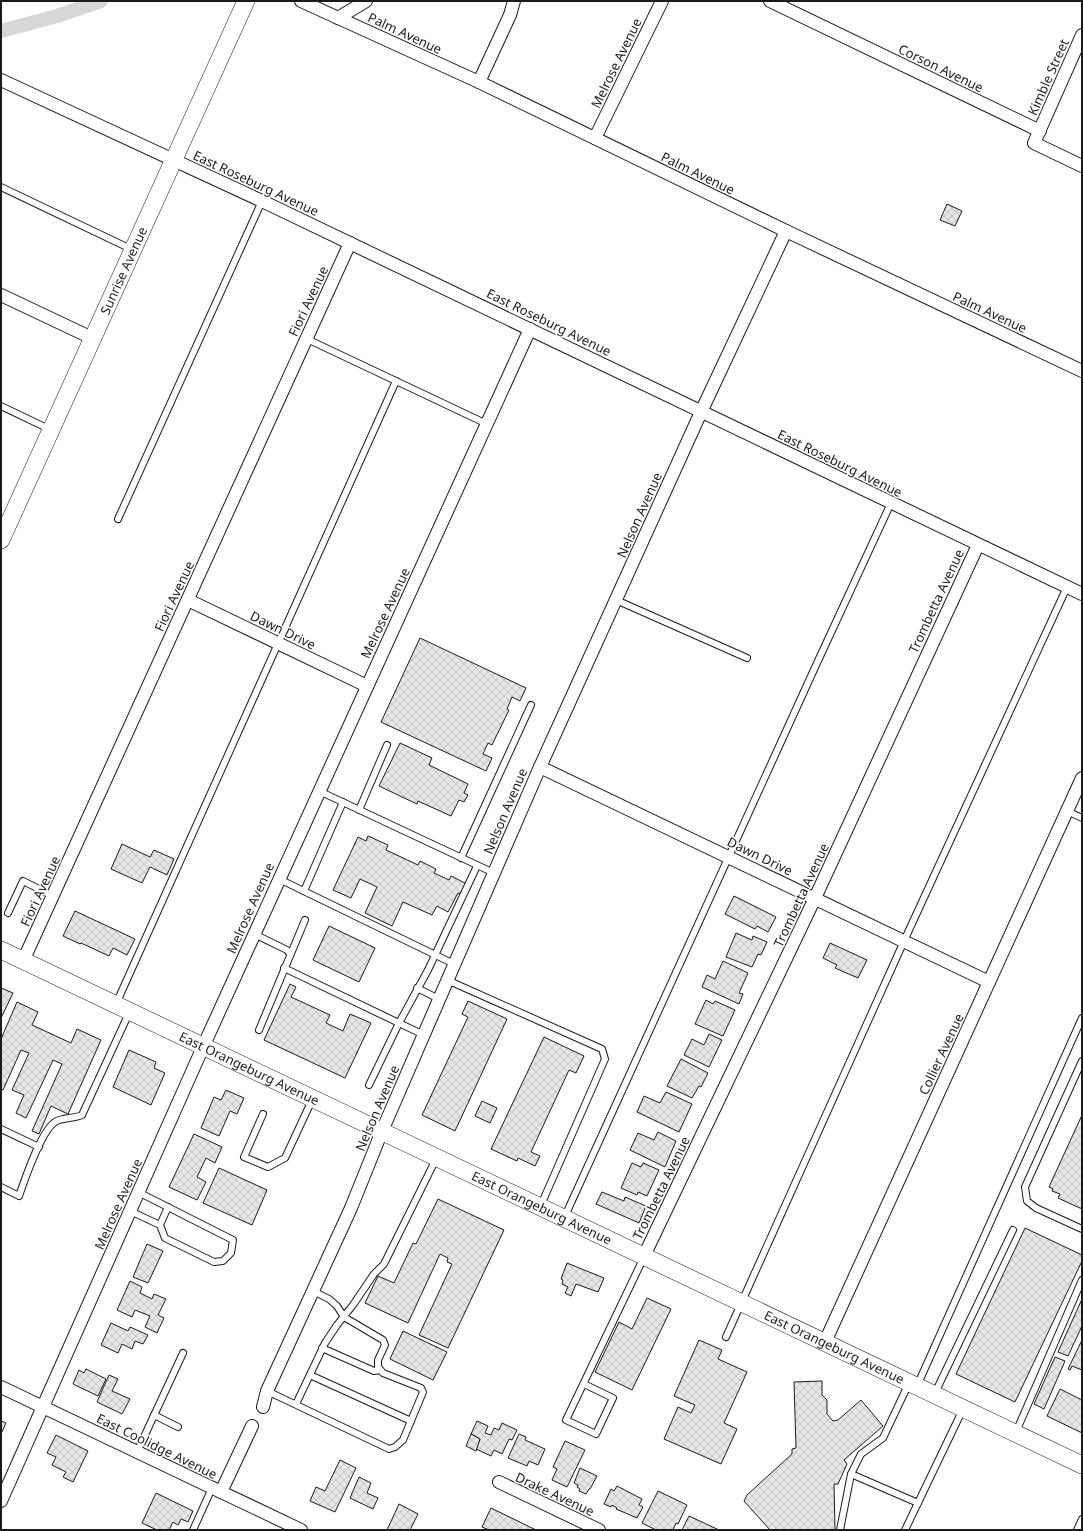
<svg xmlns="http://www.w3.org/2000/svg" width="1083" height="1531" viewBox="0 0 1083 1531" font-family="'Noto Sans',sans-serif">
	<defs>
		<pattern id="building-cross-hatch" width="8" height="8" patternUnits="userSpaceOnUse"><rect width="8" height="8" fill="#e6e6e6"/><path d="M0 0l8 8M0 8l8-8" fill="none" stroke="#c5c5c5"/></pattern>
	</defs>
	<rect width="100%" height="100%" fill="#fff"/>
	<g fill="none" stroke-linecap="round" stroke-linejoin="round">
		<path stroke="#d7d7d7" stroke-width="14" d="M1,31L57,16L101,1"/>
	</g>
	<g fill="url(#building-cross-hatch)" stroke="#1a1a1a">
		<path d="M947,204L962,211L955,226L940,220Z"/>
		<path d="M420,638L526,688L520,701L512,697L507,709L509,710L492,745L488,743L483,754L492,758L486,771L381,722Z"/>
		<path d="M400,743L432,758L429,765L468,784L464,793L468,795L464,802L459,800L451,816L418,801L417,804L379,786Z"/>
		<path d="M368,836L388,845L386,850L418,865L420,861L436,869L434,873L449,880L451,876L467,884L462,895L458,893L448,912L437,906L432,915L403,902L392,926L365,913L377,887L360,879L351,898L333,890L358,837L366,841Z"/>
		<path d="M122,844L150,857L154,850L174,859L167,875L150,867L142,883L111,869Z"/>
		<path d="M734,896L776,917L768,932L757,926L755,929L725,914Z"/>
		<path d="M75,911L135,939L127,955L113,948L109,956L81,943L80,944L63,936Z"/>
		<path d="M329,926L375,948L359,982L313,960Z"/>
		<path d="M736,933L752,940L753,936L767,942L761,955L758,954L752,967L726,957Z"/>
		<path d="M830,943L867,960L858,978L835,968L837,965L823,958Z"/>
		<path d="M723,961L748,973L739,993L743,994L739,1004L702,987L707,975L715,979Z"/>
		<path d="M290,984L296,987L291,997L330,1015L326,1023L343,1031L350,1014L371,1023L345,1078L264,1040Z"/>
		<path d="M1,988L13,993L1,1018Z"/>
		<path d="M706,1000L713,1004L715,1001L735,1010L723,1036L695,1024Z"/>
		<path d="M468,1001L507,1019L455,1131L422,1115L468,1017L462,1014Z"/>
		<path d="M17,1002L38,1012L32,1025L71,1043L77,1029L101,1040L68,1114L51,1106L39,1134L32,1131L62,1064L53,1060L26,1118L16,1113L24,1095L12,1090L29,1053L21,1050L3,1090L1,1089V1039Z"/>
		<path d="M709,1034L722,1040L709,1067L684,1055L692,1039L704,1045Z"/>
		<path d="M544,1037L584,1056L576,1073L569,1070L531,1152L540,1156L535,1166L518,1158L517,1161L491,1149Z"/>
		<path d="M129,1050L156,1062L154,1068L165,1073L151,1105L113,1087Z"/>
		<path d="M681,1059L708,1073L701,1087L699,1086L692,1098L667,1086Z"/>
		<path d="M226,1090L244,1098L237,1114L230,1111L219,1136L201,1128L214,1097L221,1100Z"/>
		<path d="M666,1092L692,1104L679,1132L637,1112L644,1096L660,1103Z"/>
		<path d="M482,1101L497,1108L490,1123L475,1116Z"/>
		<path d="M1082,1115V1209L1058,1198L1060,1194L1052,1191L1053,1189L1049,1187Z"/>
		<path d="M658,1132L676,1141L665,1167L630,1150L638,1133L654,1140Z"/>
		<path d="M194,1134L222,1147L215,1163L206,1158L197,1177L206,1182L197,1200L169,1187Z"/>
		<path d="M632,1163L641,1167L643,1163L659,1170L647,1196L638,1192L637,1195L621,1188Z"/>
		<path d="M219,1168L267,1190L252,1225L203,1203Z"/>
		<path d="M602,1192L624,1201L625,1197L646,1206L639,1223L596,1204Z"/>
		<path d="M438,1199L504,1230L448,1348L419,1335L452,1264L447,1262L448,1258L440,1254L408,1323L365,1303L378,1276L394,1283L413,1243L416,1244Z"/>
		<path d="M1025,1228L1082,1255V1261L1015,1402L956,1374Z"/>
		<path d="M147,1244L163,1251L148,1283L133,1277Z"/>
		<path d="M567,1263L604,1278L598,1292L576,1284L571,1296L565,1293L568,1287L562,1284L563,1280L561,1279Z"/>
		<path d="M130,1281L142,1287L140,1293L152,1299L154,1294L166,1299L158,1315L164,1318L157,1333L145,1327L150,1316L135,1310L132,1317L117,1310Z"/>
		<path d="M647,1298L671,1309L632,1390L595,1372L619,1322L632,1329Z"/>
		<path d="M1082,1299V1326L1068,1356L1058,1352Z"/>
		<path d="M111,1323L128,1331L130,1327L148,1335L143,1344L135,1341L132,1349L122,1344L118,1353L101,1345Z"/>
		<path d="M403,1331L447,1352L433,1380L390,1359Z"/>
		<path d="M699,1340L722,1350L718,1359L747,1372L724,1423L737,1429L721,1464L664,1439L678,1407L691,1413L695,1405L674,1396Z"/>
		<path d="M1082,1340V1370L1072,1366L1070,1370L1068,1369Z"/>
		<path d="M1055,1357L1065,1361L1044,1409L1034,1404Z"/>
		<path d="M86,1369L106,1379L98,1396L73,1384L79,1370L84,1373Z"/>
		<path d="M109,1375L118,1379L112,1391L130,1399L122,1414L97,1402Z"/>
		<path d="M822,1381V1395L827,1400V1414L833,1421L838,1420L861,1400L883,1426L844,1460L847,1464L838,1484H834L835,1530H770L744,1501L747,1495L792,1454V1449L796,1448L794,1382Z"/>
		<path d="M1060,1389L1082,1400V1433L1047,1416Z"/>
		<path d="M1,1421L6,1423L1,1434Z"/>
		<path d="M477,1421L488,1426L485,1433L491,1435L494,1428L499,1430L502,1423L517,1430L512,1440L509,1439L502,1454L494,1450L491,1456L476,1449L480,1439L471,1434Z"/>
		<path d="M471,1434L480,1439L476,1451L466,1446Z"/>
		<path d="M519,1434L526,1437L525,1440L545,1449L538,1465L529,1461L527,1466L508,1458Z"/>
		<path d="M56,1435L88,1451L73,1482L63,1477L66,1472L52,1465L56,1457L47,1453Z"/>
		<path d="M565,1441L585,1450L567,1487L552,1480L557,1469L553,1467Z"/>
		<path d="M340,1460L356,1468L335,1512L310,1501L316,1487L325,1491Z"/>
		<path d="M580,1468L597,1476L590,1489H589L586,1494L579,1491L580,1489L577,1487L578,1485L574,1483Z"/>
		<path d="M359,1477L371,1483L367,1493L378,1498L373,1509L350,1498Z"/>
		<path d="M617,1486L642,1499L639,1505L643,1507L637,1518L616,1509L617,1508L612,1505L611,1507L604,1504L611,1489L614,1491Z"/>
		<path d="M658,1491L687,1505L678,1524L676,1523L673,1530H656L642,1523Z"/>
		<path d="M156,1493L193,1511L188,1522L181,1519L178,1525L173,1522L169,1530H157L142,1523Z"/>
		<path d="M399,1504L418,1514L410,1530H387Z"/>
		<path d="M491,1508L536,1530H489L482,1527Z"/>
		<path d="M689,1516L719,1530H682Z"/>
	</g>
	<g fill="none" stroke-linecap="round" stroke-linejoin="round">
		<defs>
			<g id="lane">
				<path d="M1,187L131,249"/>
				<path d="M307,339L487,424"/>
				<path d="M1,406L49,429"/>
				<path d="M118,519L262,201"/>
				<path d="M616,600L747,658"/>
				<path d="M319,791L494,873"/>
				<path d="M359,810L387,745"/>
				<path d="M1067,811L1082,818"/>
				<path d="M461,858L531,705"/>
				<path d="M279,879L454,964"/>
				<path d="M304,891L343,802"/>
				<path d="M8,913L23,881L53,896"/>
				<path d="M254,934L287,950L290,954"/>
				<path d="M284,968L424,1035"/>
				<path d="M447,980L602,1049L605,1059L541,1205"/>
				<path d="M417,988L439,999"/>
				<path d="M116,1004L396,381"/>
				<path d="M259,1030L305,920"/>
				<path d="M1082,1061L1025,1187L1027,1201L1036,1208L1082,1229"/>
				<path d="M369,1085L399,1023L428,970L477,866"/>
				<path d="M263,1114L244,1157L268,1167L285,1158L312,1100"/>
				<path d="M1,1129L39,1147"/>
				<path d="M1,1187L19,1196C25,1179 41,1131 55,1122C62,1117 74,1119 82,1115L129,1013"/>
				<path d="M130,1211L160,1225L165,1238L214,1262L223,1261L231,1253L233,1240L138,1192"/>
				<path d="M565,1216L817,663L891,503"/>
				<path d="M160,1225L168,1207"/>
				<path d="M726,1337L904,941L1067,587"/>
				<path d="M322,1348L374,1371L380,1370"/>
				<path d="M310,1375L411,1421"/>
				<path d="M584,1384L613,1398L596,1434L566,1420L644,1257"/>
				<path d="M917,1386L1082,1018"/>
				<path d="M267,1391L389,1449L395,1447L403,1440L423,1392L421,1388L383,1373L378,1367V1360L385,1345L383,1340L344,1317L337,1306L329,1299L313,1291"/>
				<path d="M935,1393L1013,1230"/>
				<path d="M296,1404L325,1343L337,1325L353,1305L374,1274L384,1264L436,1159"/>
				<path d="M154,1415L178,1427"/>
				<path d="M1016,1432L1082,1280"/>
				<path d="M137,1452L183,1353"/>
				<path d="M851,1474L918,1503"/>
				<path d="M193,1530L212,1488"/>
				<path d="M840,1530L851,1474L861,1454L883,1438L909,1383"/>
				<path d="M905,1530L963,1409"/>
				<path d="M1077,1530L1082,1519"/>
			</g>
			<g id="street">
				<path d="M301,1L479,82L786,231L1082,371"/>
				<path d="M770,1L1040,131"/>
				<path d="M338,18L366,1"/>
				<path d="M1082,35L1034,143L1082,166"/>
				<path d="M1,80L262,201L1082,594"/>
				<path d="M479,82L510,15L514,1"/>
				<path d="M595,138L662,1"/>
				<path d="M1,295L92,338"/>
				<path d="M188,600L367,686"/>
				<path d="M540,767L989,982"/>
				<path d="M23,961L350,243"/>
				<path d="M644,1256L815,898L978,545"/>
				<path d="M825,1342L1082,778"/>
				<path d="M1,1387L301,1530"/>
				<path d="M263,1407L267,1391L351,1208L382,1131L540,767L701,412L786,231"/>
				<path d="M499,1482L599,1530"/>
				<path d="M221,1492L252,1426"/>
				<path d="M1,1501L203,1047L530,329"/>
			</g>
			<g id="secondary">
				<path id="s1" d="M1,540L246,1"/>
				<path id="s2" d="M1,950L1082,1465"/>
			</g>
		</defs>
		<use href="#lane" stroke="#1a1a1a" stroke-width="8"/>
		<use href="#street" stroke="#1a1a1a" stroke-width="14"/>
		<use href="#secondary" stroke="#1a1a1a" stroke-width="18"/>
		<use href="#lane" stroke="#fff" stroke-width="6"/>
		<use href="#street" stroke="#fff" stroke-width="12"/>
		<use href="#secondary" stroke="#fff" stroke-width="17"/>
	</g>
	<g text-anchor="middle" stroke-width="3" stroke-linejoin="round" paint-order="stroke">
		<g font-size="13" fill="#1a1a1a" stroke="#fff">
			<text transform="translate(405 33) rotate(25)" y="5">Palm Avenue</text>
			<text transform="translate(616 63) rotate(-64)" y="5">Melrose Avenue</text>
			<text transform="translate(941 68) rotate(26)" y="5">Corson Avenue</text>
			<text transform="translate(1048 77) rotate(-66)" y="5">Kimble Street</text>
			<text transform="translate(698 173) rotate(26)" y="5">Palm Avenue</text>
			<text transform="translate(256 183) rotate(25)" y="5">East Roseburg Avenue</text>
			<text dy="5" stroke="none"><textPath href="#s1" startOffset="296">Sunrise Avenue</textPath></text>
			<text transform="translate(308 301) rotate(-65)" y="5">Fiori Avenue</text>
			<text transform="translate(990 312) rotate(25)" y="5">Palm Avenue</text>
			<text transform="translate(549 322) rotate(26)" y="5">East Roseburg Avenue</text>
			<text transform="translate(840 463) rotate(26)" y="5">East Roseburg Avenue</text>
			<text transform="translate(639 515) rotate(-66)" y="5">Nelson Avenue</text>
			<text transform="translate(174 596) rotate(-65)" y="5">Fiori Avenue</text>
			<text transform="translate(936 601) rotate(-65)" y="5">Trombetta Avenue</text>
			<text transform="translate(385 613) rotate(-65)" y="5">Melrose Avenue</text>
			<text transform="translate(283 630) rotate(26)" y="5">Dawn Drive</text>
			<text transform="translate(505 811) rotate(-67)" y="5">Nelson Avenue</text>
			<text transform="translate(760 856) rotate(26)" y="5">Dawn Drive</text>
			<text transform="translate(40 891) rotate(-65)" y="5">Fiori Avenue</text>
			<text transform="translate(801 895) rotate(-65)" y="5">Trombetta Avenue</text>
			<text transform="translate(250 908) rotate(-66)" y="5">Melrose Avenue</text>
			<text transform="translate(941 1054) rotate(-65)" y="5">Collier Avenue</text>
			<text dy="5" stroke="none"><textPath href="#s2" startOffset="275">East Orangeburg Avenue</textPath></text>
			<text transform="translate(377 1108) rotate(-67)" y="5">Nelson Avenue</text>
			<text transform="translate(661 1188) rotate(-64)" y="5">Trombetta Avenue</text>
			<text transform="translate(118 1204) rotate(-66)" y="5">Melrose Avenue</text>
			<text dy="5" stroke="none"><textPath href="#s2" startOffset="599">East Orangeburg Avenue</textPath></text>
			<text dy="5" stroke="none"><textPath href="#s2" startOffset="923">East Orangeburg Avenue</textPath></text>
			<text transform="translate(157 1446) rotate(26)" y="5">East Coolidge Avenue</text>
			<text transform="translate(555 1494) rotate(25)" y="5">Drake Avenue</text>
		</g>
	</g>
	<rect width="1083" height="1531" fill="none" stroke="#1a1a1a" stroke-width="4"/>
</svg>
